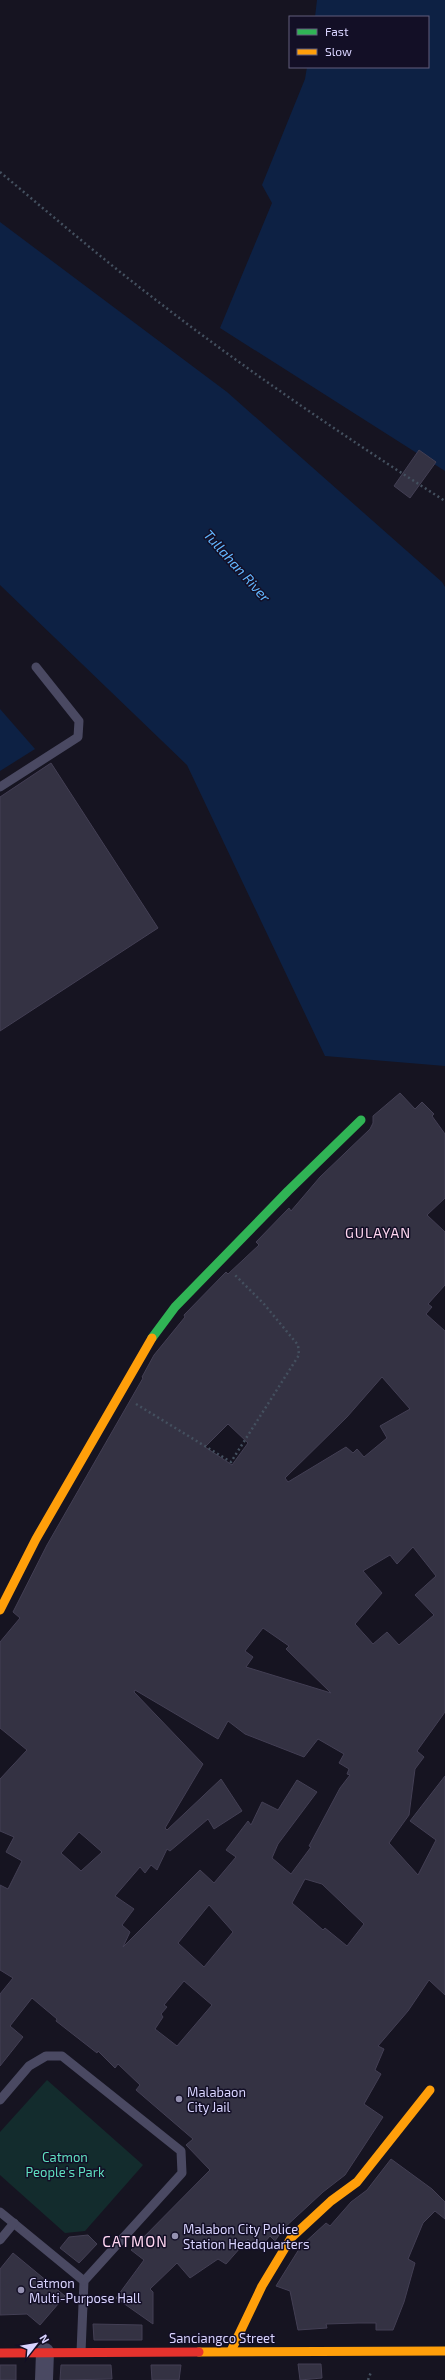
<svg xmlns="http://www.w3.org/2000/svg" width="445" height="2380" viewBox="0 0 445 2380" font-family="'Exo 2',sans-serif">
	<rect width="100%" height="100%" fill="#161421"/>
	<path fill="#132c2d" d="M47,2080L143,2165L85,2231L65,2233L0,2175V2132Z"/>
	<g fill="#0d2144">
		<path d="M317,0H445V471L220,328L272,203L262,185L305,79L307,67H428V17H315Z"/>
		<path d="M0,222L227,392L442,582L445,587V1066L325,1056L187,765L0,585Z"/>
		<path d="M0,709L35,749L0,771Z"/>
	</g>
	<g fill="#343243" stroke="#433f54" fill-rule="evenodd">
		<path d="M419,450L436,462L410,498L394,486Z"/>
		<path d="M51,763L158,928L0,1031V797Z"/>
		<path d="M400,1093L415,1109L422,1102L434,1114L432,1116L445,1134V1198L427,1215L445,1232V1285L428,1304L432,1307L426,1314L445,1331V1712L417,1751L424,1757L415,1769L409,1815L389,1843L418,1875L436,1840L410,1821L445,1776V1995L429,1980L408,2011L378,2046L384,2049L375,2070L381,2074L364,2104L383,2117L345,2175L323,2192L283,2229L275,2241L270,2236L258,2250L248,2239L226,2264L218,2259L190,2278L177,2263L150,2289L153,2292V2324L116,2298L144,2260L131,2250L210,2170L186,2145L193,2139L136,2090L140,2085L118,2064L115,2068L98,2051L97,2053L56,2021L57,2019L32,1998L10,2026L23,2037L0,2066V1994L13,1978L0,1970V1885L8,1889L22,1861L6,1852L14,1837L0,1831V1779L27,1750L0,1728V1642L20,1618L13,1612L47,1545L143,1378L142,1377L154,1355L185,1317L184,1315L226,1272L228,1274L259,1245L256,1242L289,1208L291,1211L320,1177L370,1129L373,1123V1116ZM382,1377L410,1409L380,1426L387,1438L364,1457L357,1449L353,1453L346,1447L288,1482L285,1478L347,1417ZM228,1424L248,1443L232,1465L205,1447ZM413,1547L436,1576L415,1595L434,1615L399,1645L387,1632L373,1644L355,1624L382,1593L363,1571L390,1555L397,1564ZM263,1628L289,1646L286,1649L331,1693L246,1667L253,1657L245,1651ZM135,1690L218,1739L228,1721L245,1734L304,1757L318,1739L344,1754L339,1763L349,1769L347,1774L350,1775L340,1788L309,1846L311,1847L291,1874L272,1858L278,1844L317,1792L297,1780L278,1810L262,1802L251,1825L248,1821L226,1850L236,1857L214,1883L200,1870L123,1947L130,1932L122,1925L134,1909L115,1896L140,1867L145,1873L151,1865L157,1870L167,1849L170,1851L208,1819L214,1829L242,1811L221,1779L167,1830L165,1828L203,1764L134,1692ZM79,1832L102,1852L81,1871L61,1853ZM305,1879L322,1884L364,1924L347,1946L325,1928L323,1930L292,1903ZM209,1905L233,1932L204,1967L178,1943ZM184,1981L212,2005L177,2046L155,2029L163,2017L161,2014L167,2007L164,2005Z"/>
		<path d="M391,2159L432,2189L445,2202V2219L435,2211L423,2223L408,2259L415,2263L404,2302L393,2330H376V2323H358L326,2324L327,2328L298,2330L290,2291L276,2286L301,2246L326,2223L330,2226L351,2202L367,2190Z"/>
		<path d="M88,2235L97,2244L79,2263L60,2248L69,2237Z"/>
		<path d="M13,2253L65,2296L40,2325L27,2314L0,2315V2269Z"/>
		<path d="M93,2324L142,2325V2340H94Z"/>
		<path d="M298,2364H321L322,2378L300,2380Z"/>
		<rect x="0" y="2365" width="16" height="15"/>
		<path d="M61,2365H111L112,2379L60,2380Z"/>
		<path d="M151,2365H181L179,2380H152Z"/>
	</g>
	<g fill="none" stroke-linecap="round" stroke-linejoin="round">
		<g stroke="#44505f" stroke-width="2.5" stroke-dasharray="2 3" stroke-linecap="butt">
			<path d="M0,172C50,214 100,257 152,297C246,370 345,437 445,501"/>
			<path d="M136,1404L231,1462L299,1355L298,1345L264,1304L234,1274"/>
			<path d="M368,2380L371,2372"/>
		</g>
		<g stroke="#4a4962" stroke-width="9">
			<path d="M0,787L78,737L79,721L36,667"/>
			<path d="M0,2100L29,2066L46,2056H62L181,2151L182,2173L84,2281L81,2352"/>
			<path d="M0,2212L84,2281"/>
			<path d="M0,2240L14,2223"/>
		</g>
		<path stroke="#4a4962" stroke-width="18" d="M44,2380L45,2352"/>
		<path stroke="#30b455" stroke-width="9" d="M152,1338L175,1307L288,1191L361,1120"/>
		<g stroke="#ff9f0a" stroke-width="9">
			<path d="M0,1610L36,1539L152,1338"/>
			<path d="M231,2351L262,2286L291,2238L331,2201L357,2182L430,2090"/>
			<path d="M199,2352L445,2351"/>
		</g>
		<path stroke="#e5322d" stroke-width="9" d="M0,2353L199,2352"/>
	</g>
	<g fill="#9591b1" stroke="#130f26" stroke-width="1.5">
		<circle cx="179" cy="2099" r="4"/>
		<circle cx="175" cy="2236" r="4"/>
		<circle cx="21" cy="2290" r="4"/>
	</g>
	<g text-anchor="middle" stroke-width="3" stroke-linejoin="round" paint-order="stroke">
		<g font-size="13" fill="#d9d4ff" stroke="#130f26" text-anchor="start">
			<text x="187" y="2097">Malabaon<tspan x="187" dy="15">City Jail</tspan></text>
			<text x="183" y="2234">Malabon City Police<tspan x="183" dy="15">Station Headquarters</tspan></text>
			<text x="29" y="2288">Catmon<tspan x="29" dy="15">Multi-Purpose Hall</tspan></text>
		</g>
		<g font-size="13" fill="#5fe0c0" stroke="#130f26">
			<text x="65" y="2162">Catmon<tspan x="65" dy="15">People's Park</tspan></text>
		</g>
		<g font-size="13" fill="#d9d4ff" stroke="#130f26">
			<text x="222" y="2343">Sanciangco Street</text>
		</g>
		<g font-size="14" font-style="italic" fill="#62b6ff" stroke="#130f26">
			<text transform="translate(237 566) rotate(48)" y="5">Tullahan River</text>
		</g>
		<g font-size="14" letter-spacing="1" fill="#ffd6f0" stroke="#130f26">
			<text x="378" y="1238">GULAYAN</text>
		</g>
		<g font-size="15" letter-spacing="1" fill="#ffd6f0" stroke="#130f26">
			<text x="135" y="2247">CATMON</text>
		</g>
	</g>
	<rect x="289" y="16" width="140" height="52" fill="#130f26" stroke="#625e7d"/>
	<rect x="297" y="29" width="20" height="6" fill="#30b455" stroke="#625e7d"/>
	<text x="325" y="36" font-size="12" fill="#d9d4ff">Fast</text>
	<rect x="297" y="49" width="20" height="6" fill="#ff9f0a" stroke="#625e7d"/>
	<text x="325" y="56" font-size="12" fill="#d9d4ff">Slow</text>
	<g transform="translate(36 2344) rotate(59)" stroke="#130f26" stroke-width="3" paint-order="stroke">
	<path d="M0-3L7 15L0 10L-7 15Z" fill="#d9d4ff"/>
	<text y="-6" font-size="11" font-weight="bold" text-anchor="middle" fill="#d9d4ff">N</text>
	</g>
</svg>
